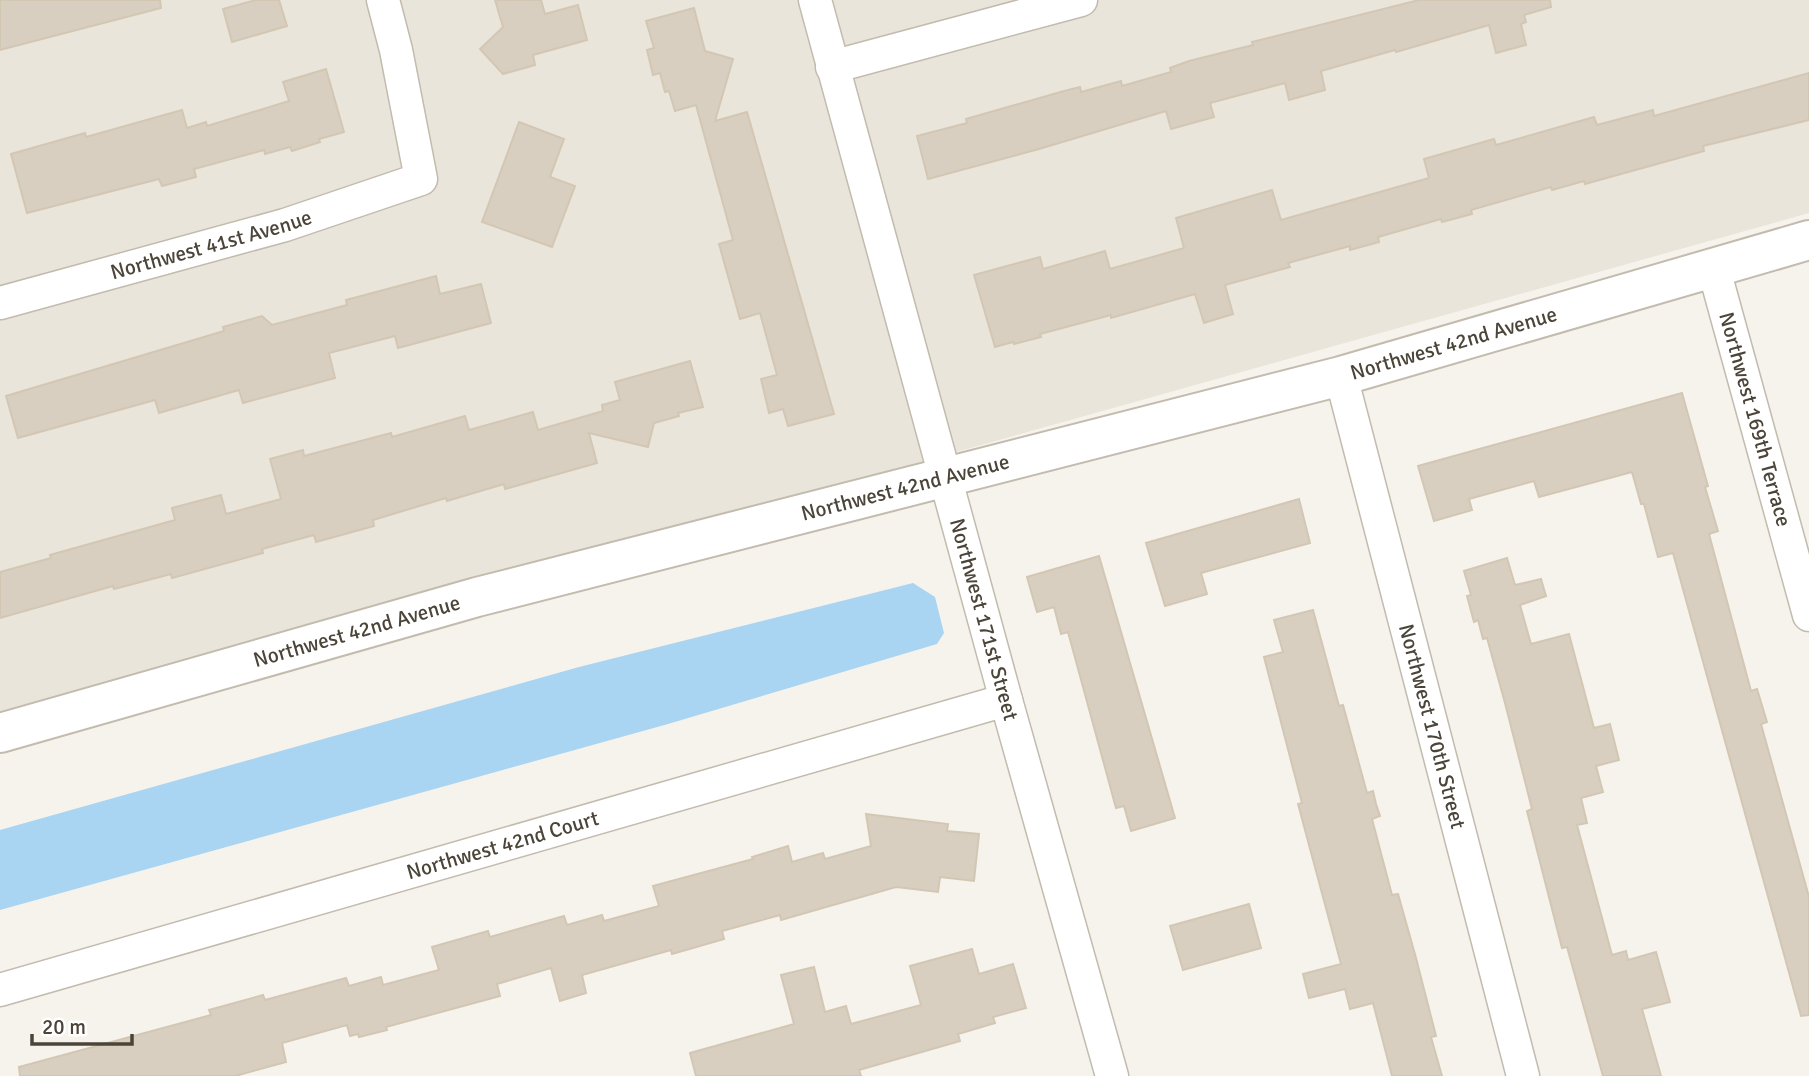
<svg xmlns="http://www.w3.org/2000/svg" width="1809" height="1076" viewBox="0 0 1809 1076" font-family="Signika,sans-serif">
	<rect width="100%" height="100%" fill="#f6f3ec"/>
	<path fill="#eae5da" d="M0,0H1809V213L0,720Z"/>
	<path fill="#a9d4f2" d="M913,583L935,597L944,633L937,644L668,724L0,910V830L579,667Z"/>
	<g fill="#d8cfc1" stroke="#d3c7b4" stroke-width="2">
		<path d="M0,0H160L161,8L0,50Z"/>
		<path d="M256,0H279L287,26L232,42L223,9Z"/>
		<path d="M495,0H541L545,14L578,5L587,40L533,55L535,65L503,74L480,49L503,27Z"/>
		<path d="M1419,0H1550L1551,7L1524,15L1526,22L1521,24L1526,45L1496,53L1489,25L1396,52L1395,50L1321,71L1325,90L1289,100L1285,83L1210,103L1214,117L1171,129L1166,111L1039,149L928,179L917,136L967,123L966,119L1064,91L1080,87L1081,92L1121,81L1122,86L1171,72L1170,68L1189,61L1253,45L1252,42Z"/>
		<path d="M694,8L705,51L733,59L715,121L747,112L834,414L788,426L783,409L769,413L761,379L777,375L760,313L740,319L719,244L733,240L696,105L675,111L669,91L665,92L660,73L653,75L647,50L654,48L646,21Z"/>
		<path d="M326,69L344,132L319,139L320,142L292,151L290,147L265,154L264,150L194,169L196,177L162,186L159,179L27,213L11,154L85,133L86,137L182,110L187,128L206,122L207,126L289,101L283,82Z"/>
		<path d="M1809,73V120L1703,146L1704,151L1585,184L1584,181L1552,190L1551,187L1471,210L1472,214L1442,222L1441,219L1378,237L1379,242L1350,250V246L1288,263L1290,267L1225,285L1233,314L1204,323L1195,294L1111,318V315L1040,334L1041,337L1014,344L1013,342L995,347L974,275L1040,257L1043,269L1105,251L1110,269L1184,248L1176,218L1272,190L1281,220L1429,178L1424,159L1494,139L1496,145L1594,117L1597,125L1653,110L1654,116Z"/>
		<path d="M519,122L564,139L550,177L575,186L552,247L482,222Z"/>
		<path d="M436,276L440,294L481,284L491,323L398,348L395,336L329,353L335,378L243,403L239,390L159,413L155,400L18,438L6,396L224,331L223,327L262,316L272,325L347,305L346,300Z"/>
		<path d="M690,361L703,407L678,413L679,416L654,423L648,447L589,433L597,463L505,489L504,484L447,501L446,498L373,520L374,526L316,542L314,535L262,549L263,553L172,578L171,574L114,589L113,586L0,618V572L51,558L50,555L175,520L172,508L221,495L226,514L281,499L270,459L303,450L304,456L391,433L392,437L465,416L469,430L533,412L538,430L603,411L602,405L620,400L615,382Z"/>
		<path d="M1682,393L1708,486L1705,487L1718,531L1709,534L1751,691L1757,689L1767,722L1761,724L1809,897V1015L1801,1016L1673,553L1658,557L1644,504H1641L1632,472L1539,497L1534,481L1469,499L1472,510L1434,521L1418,466Z"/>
		<path d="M1299,499L1310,543L1201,573L1207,594L1165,606L1146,543Z"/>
		<path d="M1099,556L1175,818L1131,831L1124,806L1116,808L1068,632L1061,634L1054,607L1037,612L1027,577Z"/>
		<path d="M1507,558L1515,585L1541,579L1546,596L1520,605L1531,644L1569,634L1594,728L1610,724L1619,760L1596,766L1603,792L1581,798L1587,823L1577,825L1612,955L1626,951L1628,960L1656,952L1670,1002L1642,1009L1661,1076H1603L1567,947L1562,948L1527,811L1532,809L1505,703L1487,638L1483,639L1478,620L1474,622L1467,596L1471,595L1464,571Z"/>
		<path d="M1313,610L1339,706L1343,705L1367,793L1373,791L1376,804L1380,816L1372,819L1392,895L1398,894L1416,958L1436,1036L1431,1037L1442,1076H1392L1373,1003L1350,1009L1345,989L1309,998L1303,974L1341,964L1298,804L1302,803L1264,657L1283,652L1274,620Z"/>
		<path d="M866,814L948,824L947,831L979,834L974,881L940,877L938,892L896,887L781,920L780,915L722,931L724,939L672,954L671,950L582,975L586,993L560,1001L551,968L497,984L500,996L386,1027L387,1030L359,1037L358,1034L350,1036L347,1025L282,1043L286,1062L235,1076H20L19,1067L211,1015L209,1010L263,995L265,1000L346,978L349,986L381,977L383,985L439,970L432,947L488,931L490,937L564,916L567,925L602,915L604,921L659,906L653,886L753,859L752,857L788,846L792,862L823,853L825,859L871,846Z"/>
		<path d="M1249,904L1261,948L1183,970L1170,926Z"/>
		<path d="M972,949L979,974L1013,964L1026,1008L993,1017L995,1023L958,1034L960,1041L859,1070L861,1076H696L690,1053L794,1024L781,975L814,967L825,1012L846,1006L851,1024L921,1005L910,966Z"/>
	</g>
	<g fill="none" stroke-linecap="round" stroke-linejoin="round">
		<defs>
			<g id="minor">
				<path id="s1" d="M815,0L1006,700L1112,1076"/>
				<path d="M832,67L1081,0"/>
				<path id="s2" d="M1713,266L1809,615"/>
				<path id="s3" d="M0,303L285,225L421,179L396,50L383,0"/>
				<path id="s4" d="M1341,376L1523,1076"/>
				<path id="s5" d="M0,990L1006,700"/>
			</g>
			<g id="tertiary">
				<path id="s6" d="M0,733L477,597L1341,376L1809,240"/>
			</g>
		</defs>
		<use href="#minor" stroke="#c2bbae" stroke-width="35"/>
		<use href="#tertiary" stroke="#c2bbae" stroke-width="42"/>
		<use href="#minor" stroke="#fff" stroke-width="32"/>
		<use href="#tertiary" stroke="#fff" stroke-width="38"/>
	</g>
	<g text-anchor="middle" stroke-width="6" stroke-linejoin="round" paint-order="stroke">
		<g font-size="21" fill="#4b4439" stroke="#fff">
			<text dy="7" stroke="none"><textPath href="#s3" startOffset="219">Northwest 41st Avenue</textPath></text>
			<text dy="7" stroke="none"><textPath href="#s6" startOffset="1505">Northwest 42nd Avenue</textPath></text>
			<text dy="7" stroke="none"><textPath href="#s2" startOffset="159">Northwest 169th Terrace</textPath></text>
			<text dy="7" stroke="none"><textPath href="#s6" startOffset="938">Northwest 42nd Avenue</textPath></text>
			<text dy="7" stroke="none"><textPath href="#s1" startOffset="642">Northwest 171st Street</textPath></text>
			<text dy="7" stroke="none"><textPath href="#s6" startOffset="371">Northwest 42nd Avenue</textPath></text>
			<text dy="7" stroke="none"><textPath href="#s4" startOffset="362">Northwest 170th Street</textPath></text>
			<text dy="7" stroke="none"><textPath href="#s5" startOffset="523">Northwest 42nd Court</textPath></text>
		</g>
	</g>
	<path d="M32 1034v10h100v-10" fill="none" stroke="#4b4439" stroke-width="3.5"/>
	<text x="42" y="1034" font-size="21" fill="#4b4439" stroke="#ffffff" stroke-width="5" paint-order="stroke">20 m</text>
</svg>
